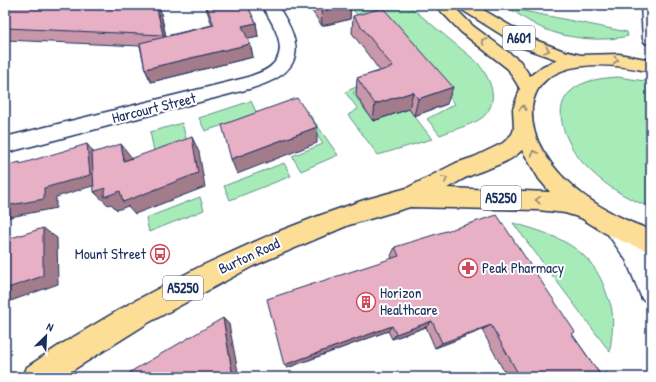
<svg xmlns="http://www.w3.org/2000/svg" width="656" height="382" viewBox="0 0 656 382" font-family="'Patrick Hand',sans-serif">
	<rect width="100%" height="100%" fill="#fff"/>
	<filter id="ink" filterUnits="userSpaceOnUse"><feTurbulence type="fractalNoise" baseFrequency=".025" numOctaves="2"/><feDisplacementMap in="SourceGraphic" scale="8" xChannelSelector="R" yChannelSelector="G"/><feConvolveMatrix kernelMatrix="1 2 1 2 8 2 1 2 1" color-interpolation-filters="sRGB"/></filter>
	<g filter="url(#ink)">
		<g fill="#a7ecb8" stroke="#618e8b">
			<path d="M349,5H408L477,62C490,78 501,100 483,117C477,123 450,131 440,135L427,119L455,104L381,20L364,23Z"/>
			<path d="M509,8L627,32L628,36C604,42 570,39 547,30C533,25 521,16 509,8Z"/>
			<path d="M383,75L387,80L353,93L373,121L409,109L432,139L378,155L348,115L358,109L345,92Z"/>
			<path d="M618,77L651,82V207C625,199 600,182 582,162C568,145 550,111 570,92C582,80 602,78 618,77Z"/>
			<path d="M251,101L257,114L205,131L199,118Z"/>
			<path d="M307,111L338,155L301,171L292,156L323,144L302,113Z"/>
			<path d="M182,123L187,142L154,151L150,132Z"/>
			<path d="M284,163L291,176L230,200L224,186Z"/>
			<path d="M200,197L204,210L149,232L146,218Z"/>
			<path d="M513,223C557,235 593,248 607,295C609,300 612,307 612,312C614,325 611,339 610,352Z"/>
		</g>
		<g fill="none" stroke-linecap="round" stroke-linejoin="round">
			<defs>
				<path id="street" d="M261,5H277C307,49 303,74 249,89L5,153V137L245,78C255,74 266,72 273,64C290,48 271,20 261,5Z"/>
				<g id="secondary">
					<path d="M641,5H651V44L645,43L643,39Z"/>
					<path d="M615,216C624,219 628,224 634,232C656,259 651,270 651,303L642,299L626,260L607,233L603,226L607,219Z"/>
				</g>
				<path id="primary" d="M435,5H452L473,26L520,61L530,76L543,66L558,60L521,47L459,8L456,5H475L533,39L564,51L581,55L619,54L651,60V72C614,63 539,54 532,107C531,123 535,138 543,151C566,190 609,215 651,230V252L624,242L605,233L581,218L565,213L538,210L410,207L349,225L253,266L148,323L62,377H23L27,367L60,345L129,304L199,267L272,234L321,215L364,200L407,188L456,163L474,157L503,143L512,134L514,129L513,109L520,89L508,69L461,32ZM522,150L539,179L550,192L447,188C455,184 463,178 472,175C488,168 510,163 522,150Z"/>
			</defs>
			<use href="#street" stroke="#1b2f5e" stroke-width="3"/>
			<use href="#secondary" stroke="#1b2f5e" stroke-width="3"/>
			<use href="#primary" stroke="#1b2f5e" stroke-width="3"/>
			<use href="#street" fill="#fff" fill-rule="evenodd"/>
			<use href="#secondary" fill="#fff" fill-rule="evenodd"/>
			<use href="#primary" fill="#fdde96" fill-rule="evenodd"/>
		</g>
		<g fill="#c897a9" stroke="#1b2f5e">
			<path d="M5,5H159L166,36L212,25L205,5H247L256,23L258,37L248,39L250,44L253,57L151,82L145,69L140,46L6,40L5,42Z"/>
			<path d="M308,5H351L350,19L322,26Z"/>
			<path d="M353,16L447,104L414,116L409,109L373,121L356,95L357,78L380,71L352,33Z"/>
			<path d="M395,247L572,334L600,374L607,373L610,377H507L482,330L435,348L426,327L392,339L388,331L287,368L284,365L392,258L391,256Z"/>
		</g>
		<g fill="#a27b8a" stroke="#1b2f5e">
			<path d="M156,5H159L168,47L163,35Z"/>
			<path d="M336,5H351L350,19L322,26L321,8Z"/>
			<path d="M256,23L258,37L245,40L242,26Z"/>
			<path d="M250,44L253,57L151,82L145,69Z"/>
			<path d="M453,87L447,104L414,116L418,99Z"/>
			<path d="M413,92L409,109L373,121L375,104Z"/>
			<path d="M317,127V143L237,174L231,159Z"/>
			<path d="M192,137L199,152L205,187L135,214L128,206L117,210L111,204L108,205L94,192Z"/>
			<path d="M87,144L96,155L99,184L56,197V208L5,218V206Z"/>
			<path d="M121,144L132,158L124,161Z"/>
			<path d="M43,228L57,238L58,284L5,303V289Z"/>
			<path d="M223,318L229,324L239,377H233Z"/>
			<path d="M432,321L426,327L392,339L396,334Z"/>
			<path d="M491,325L482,330L435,348L442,343Z"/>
			<path d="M392,326L388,331L287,368L284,365Z"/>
		</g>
		<g fill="#e8b0c5" stroke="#1b2f5e">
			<path d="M5,5H156L163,35L5,28Z"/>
			<path d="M206,5H247L256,23L242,26L250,44L145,69L140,43L214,25Z"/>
			<path d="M319,5H336L321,8Z"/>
			<path d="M383,8L453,87L418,99L413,92L375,104L357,78L393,67L353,16Z"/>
			<path d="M297,98L317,127L231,159L222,125Z"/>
			<path d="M192,137L198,173L123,202L120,191L104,197L105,188L94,192L92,153L121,144L124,161Z"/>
			<path d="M87,144L90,175L44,188V199L5,206V166L20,162V164Z"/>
			<path d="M497,215L575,332L572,334L601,376L607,373L610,377H520L491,325L442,343L432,321L396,334L392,326L284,365L267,299L399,256L395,247Z"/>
			<path d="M43,228V276L5,289V240Z"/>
			<path d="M223,318L233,377H130V372Z"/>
		</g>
		<defs><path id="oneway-chevron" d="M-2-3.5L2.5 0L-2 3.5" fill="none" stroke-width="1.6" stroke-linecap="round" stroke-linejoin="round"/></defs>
		<g stroke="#8c867a">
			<use href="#oneway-chevron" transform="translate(484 41) rotate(-144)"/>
			<use href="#oneway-chevron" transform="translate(547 50) rotate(19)"/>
			<use href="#oneway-chevron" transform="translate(616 60) rotate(6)"/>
			<use href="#oneway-chevron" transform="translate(523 108) rotate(-83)"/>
			<use href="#oneway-chevron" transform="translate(534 153) rotate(-119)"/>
			<use href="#oneway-chevron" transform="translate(445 179) rotate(-28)"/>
			<use href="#oneway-chevron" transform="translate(538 200) rotate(-176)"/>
		</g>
	</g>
	<defs>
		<symbol id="bus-ring" viewBox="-11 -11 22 22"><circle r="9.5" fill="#fff" stroke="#d1495b" stroke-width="1.5"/><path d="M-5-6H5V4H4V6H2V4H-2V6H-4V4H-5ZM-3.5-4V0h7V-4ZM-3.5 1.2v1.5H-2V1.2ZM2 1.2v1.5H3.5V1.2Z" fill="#d1495b"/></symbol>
		<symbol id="pharmacy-ring" viewBox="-11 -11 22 22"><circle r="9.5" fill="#fff" stroke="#d1495b" stroke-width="1.5"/><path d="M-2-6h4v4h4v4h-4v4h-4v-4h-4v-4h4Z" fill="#d1495b"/></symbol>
		<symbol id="building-ring" viewBox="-11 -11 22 22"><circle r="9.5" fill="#fff" stroke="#d1495b" stroke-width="1.5"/><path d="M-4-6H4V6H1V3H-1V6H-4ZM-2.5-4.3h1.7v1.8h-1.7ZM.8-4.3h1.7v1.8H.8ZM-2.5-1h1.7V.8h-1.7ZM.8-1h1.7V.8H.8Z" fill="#d1495b"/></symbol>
	</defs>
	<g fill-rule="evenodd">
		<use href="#bus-ring" x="149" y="243" width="22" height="22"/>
		<use href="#pharmacy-ring" x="457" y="257" width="22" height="22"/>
		<use href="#building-ring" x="355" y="291" width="22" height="22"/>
	</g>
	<g text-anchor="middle" stroke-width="4" stroke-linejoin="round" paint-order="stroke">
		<g fill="#fff" stroke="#5f6d8e" stroke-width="1">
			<rect x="503" y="26" width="32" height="24" rx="3"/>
			<rect x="481" y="186" width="40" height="24" rx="3"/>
			<rect x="163" y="276" width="40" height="24" rx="3"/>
		</g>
		<g font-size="14" font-weight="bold" fill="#1b2f5e">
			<text x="519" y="43">A601</text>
			<text x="501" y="203">A5250</text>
			<text x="183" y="293">A5250</text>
		</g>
		<g font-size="15" fill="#1b2f5e" stroke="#fff">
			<text transform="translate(154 108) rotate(-14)" y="5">Harcourt Street</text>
			<text transform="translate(249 256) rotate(-25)" y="5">Burton Road</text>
		</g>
		<g font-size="15" fill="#1b2f5e" stroke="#fff" text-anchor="start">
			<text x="146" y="259" text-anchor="end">Mount Street</text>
			<text x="482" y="273">Peak Pharmacy</text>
			<text x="380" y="298">Horizon<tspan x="380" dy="17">Healthcare</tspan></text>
		</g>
	</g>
	<rect width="656" height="382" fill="none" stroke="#fff" stroke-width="20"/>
	<rect x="10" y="10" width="636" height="362" fill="none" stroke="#1b2f5e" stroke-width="1.5" filter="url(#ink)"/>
	<g transform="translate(46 336) rotate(24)" stroke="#ffffff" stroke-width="3" paint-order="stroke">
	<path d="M0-3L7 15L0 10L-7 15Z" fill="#1b2f5e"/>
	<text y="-6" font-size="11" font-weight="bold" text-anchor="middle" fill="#1b2f5e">N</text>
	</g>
</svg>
